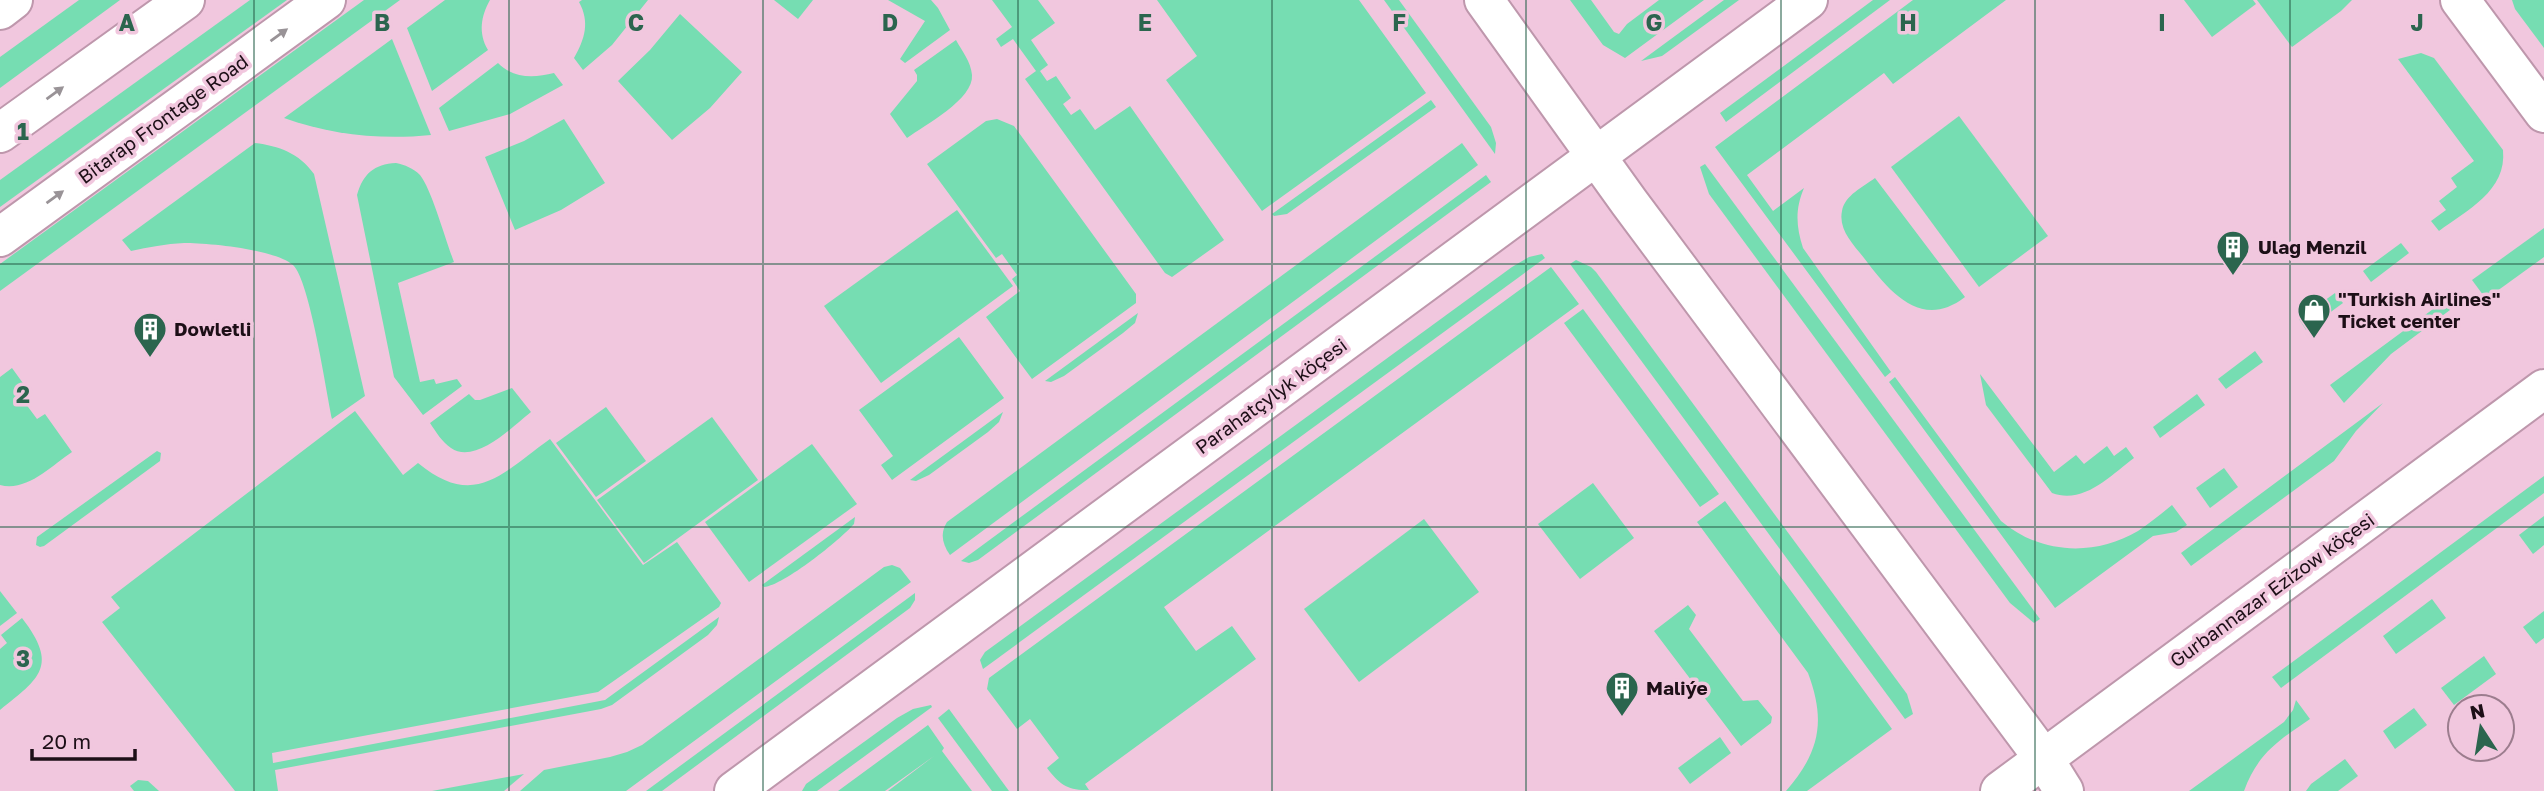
<svg xmlns="http://www.w3.org/2000/svg" width="2544" height="791" viewBox="0 0 2544 791" font-family="'Golos Text',sans-serif">
	<rect width="100%" height="100%" fill="#f1c7de"/>
	<g fill="#76ddb2">
		<path d="M79,0H120L0,88V57Z"/>
		<path d="M250,0H287L0,207V180Z"/>
		<path d="M364,0H400L0,291V264Z"/>
		<path d="M445,0H490C481,16 478,33 488,50L432,91L407,28Z"/>
		<path d="M582,0H648L612,45L583,70L574,58C585,39 590,22 579,2Z"/>
		<path d="M774,0H813L798,19Z"/>
		<path d="M888,0H931L938,8L950,30L905,63L900,59L925,21Z"/>
		<path d="M992,0H1038L1055,23L1031,40L1048,65L1040,71L1047,81L1056,76L1071,98L1063,104L1071,115L1080,109L1095,130L1130,106L1224,240L1172,277L1165,273L1025,79L1036,71L1013,39L1001,47L996,39L1012,27Z"/>
		<path d="M1157,0H1359L1426,93L1262,211L1166,80L1197,56Z"/>
		<path d="M1384,0H1399L1491,127L1496,143L1495,154Z"/>
		<path d="M1570,0H1591L1614,32L1619,34L1627,24L1659,0H1704L1625,58L1603,45Z"/>
		<path d="M1724,0H1739L1662,56L1641,61Z"/>
		<path d="M1873,0H1890L1726,122L1720,113Z"/>
		<path d="M1913,0H2006L1893,84L1884,73L1747,175L1773,211L1804,188C1795,209 1796,226 1803,248L1891,372L1885,377L1715,147Z"/>
		<path d="M2184,0H2253L2256,4L2212,37Z"/>
		<path d="M2257,0H2352L2341,11L2292,47Z"/>
		<path d="M2512,0H2544V48L2515,9Z"/>
		<path d="M680,14L742,72L710,108L672,140L618,81L650,50Z"/>
		<path d="M392,39L431,135C381,140 331,135 284,118Z"/>
		<path d="M956,40C962,51 971,62 972,75C974,99 925,125 907,138L890,114L917,81V75L914,70Z"/>
		<path d="M2421,53L2434,58L2503,150C2507,191 2467,210 2439,231L2431,221L2446,210L2439,201L2457,187L2451,178L2474,161L2398,59Z"/>
		<path d="M498,63C514,79 534,78 554,73L563,85L510,114L449,131L439,108Z"/>
		<path d="M1431,100L1436,107L1287,214L1274,216L1272,214Z"/>
		<path d="M1959,116L2048,236L1979,287L1891,167Z"/>
		<path d="M564,119L605,183L561,210L515,230L485,157L524,141Z"/>
		<path d="M997,119L1014,126L1136,294V303L1032,379L986,317L1020,291L1012,279L1017,275L1002,254L996,258L927,164L986,121Z"/>
		<path d="M255,143C279,146 299,153 314,174L365,396L332,419C326,391 310,281 293,265C274,249 208,243 184,243C166,244 148,247 131,251L122,240Z"/>
		<path d="M1462,143L1478,165L950,555C942,544 940,533 947,522Z"/>
		<path d="M396,163C405,165 413,168 420,175C432,190 446,242 454,262L398,283L420,382L434,379L436,384L457,379L462,386L423,415L394,377L357,195C363,174 374,164 396,163Z"/>
		<path d="M1705,164L2040,619L2034,623L2010,603L1709,194L1700,167Z"/>
		<path d="M1486,175L1491,182L978,560L969,563L961,561Z"/>
		<path d="M1875,178L1965,297C1921,331 1889,291 1864,258C1854,245 1838,230 1842,211C1845,195 1863,187 1875,178Z"/>
		<path d="M957,210L1013,286L881,383L824,306Z"/>
		<path d="M2544,228V257L2486,299L2472,280Z"/>
		<path d="M2401,243L2409,253L2371,282L2363,271Z"/>
		<path d="M1542,254L1545,258L983,669L980,660L985,652L1512,267L1529,257Z"/>
		<path d="M1576,260L1591,267L1596,272L1907,694L1913,714L1905,719L1570,264Z"/>
		<path d="M1551,267L1579,304L1164,607L1196,651L1232,626L1256,659L1085,784L1089,790C1068,791 1059,784 1047,768L1059,758L1030,719L1017,729L987,689L989,678Z"/>
		<path d="M2335,293L2343,303L2306,330L2299,319Z"/>
		<path d="M2444,301L2450,310L2391,354L2344,403L2330,385Z"/>
		<path d="M1583,309L1719,494L1700,507L1564,323Z"/>
		<path d="M1138,313L1135,323L1123,333L1064,376L1051,382L1045,381Z"/>
		<path d="M959,337L1004,398L892,480L881,465L893,456L859,410Z"/>
		<path d="M2255,351L2263,362L2226,389L2218,379Z"/>
		<path d="M12,368L25,386L17,392L37,419L45,414L72,452C51,466 27,492 0,485V377Z"/>
		<path d="M1980,374L2054,472L2076,455L2084,464L2107,446L2114,456L2126,447L2134,458C2111,475 2084,505 2052,493L1986,405Z"/>
		<path d="M1895,377L2001,521C2040,554 2094,557 2138,531C2150,523 2161,514 2172,505L2187,525L2176,532L2153,536L2055,608L1889,382Z"/>
		<path d="M512,388L531,412C512,427 475,465 451,448C442,442 436,432 430,423L469,394L475,400H480Z"/>
		<path d="M2197,394L2205,405L2160,438L2153,427Z"/>
		<path d="M2383,403L2356,431L2334,461L2191,566L2181,553Z"/>
		<path d="M606,407L646,461L596,497L556,443Z"/>
		<path d="M355,411L403,475L418,463C475,510 502,473 550,439L643,565L677,542L721,603L719,607L598,692L272,753L273,763L605,700L719,617L717,625L708,635L612,705L601,709L275,770L278,791H235L102,622L120,608L111,597Z"/>
		<path d="M1003,412L999,422L988,432L929,475L916,481L910,480Z"/>
		<path d="M712,417L758,480L644,563L597,500Z"/>
		<path d="M812,444L857,504L749,582L705,522Z"/>
		<path d="M157,451L161,453L160,461L44,546L40,547L36,545L37,537Z"/>
		<path d="M2224,468L2238,487L2210,508L2196,488Z"/>
		<path d="M2544,476V493L2281,688L2272,677Z"/>
		<path d="M1593,483L1634,538L1580,579L1538,524Z"/>
		<path d="M1725,501L1892,729L1807,791H1786C1820,752 1826,721 1808,673L1697,522Z"/>
		<path d="M2544,516V545L2533,554L2519,535Z"/>
		<path d="M855,517L854,524C840,540 784,585 764,587L762,585Z"/>
		<path d="M1424,519L1479,592L1359,682L1304,609Z"/>
		<path d="M892,565L900,568L911,582L626,791H520L544,770L610,757L627,752L642,745L884,567Z"/>
		<path d="M0,591L17,613L0,626Z"/>
		<path d="M915,593V600L910,608L662,791H646Z"/>
		<path d="M2432,599L2446,618L2396,654L2383,636Z"/>
		<path d="M1688,605L1696,615L1689,629L1743,701L1758,700L1772,717L1771,723L1741,746L1654,631Z"/>
		<path d="M2544,611V638L2536,644L2523,627Z"/>
		<path d="M22,618C59,666 40,678 0,710V649L7,643L1,635Z"/>
		<path d="M2484,656L2496,674L2454,705L2441,688Z"/>
		<path d="M2296,700L2310,719C2278,741 2258,753 2244,791H2189L2284,722L2293,710Z"/>
		<path d="M931,705L932,707L817,791H802L806,784L897,718L913,709Z"/>
		<path d="M2414,708L2427,725L2395,749L2383,731Z"/>
		<path d="M949,709L1009,791H992L938,718Z"/>
		<path d="M928,725L944,748L942,751L972,791H888L934,756L885,791H838Z"/>
		<path d="M1720,737L1731,753L1690,784L1678,768Z"/>
		<path d="M2345,759L2358,776L2338,791H2306L2311,784Z"/>
		<path d="M524,774L504,791H432Z"/>
		<path d="M138,780L148,781L159,791H134L130,786Z"/>
	</g>
	<g fill="none" stroke-linecap="round" stroke-linejoin="round">
		<defs>
			<g id="minor">
				<path d="M1484,0L1629,202L2044,759L2064,791"/>
				<path d="M2460,0L2544,113"/>
				<path d="M0,237L326,0"/>
				<path d="M734,791L1808,0"/>
				<path d="M2000,791L2544,389"/>
			</g>
			<g id="major">
				<path d="M0,10L13,0"/>
				<path d="M0,133L185,0"/>
			</g>
		</defs>
		<use href="#minor" stroke="#be97ac" stroke-width="42"/>
		<use href="#major" stroke="#be97ac" stroke-width="42"/>
		<use href="#minor" stroke="#fff" stroke-width="38"/>
		<use href="#major" stroke="#fff" stroke-width="38"/>
	</g>
	<defs><path id="oneway-solid" d="M-6-.8H1V-3.2L6.5 0L1 3.2V.8H-6Z" transform="scale(1.75)"/></defs>
	<g fill="#999397">
		<use href="#oneway-solid" transform="translate(279 35) rotate(-36)"/>
		<use href="#oneway-solid" transform="translate(55 93) rotate(-36)"/>
		<use href="#oneway-solid" transform="translate(55 197) rotate(-36)"/>
	</g>
	<path fill="none" stroke="#2b654e" stroke-width="2" stroke-opacity="0.55" d="M254,0V791M509,0V791M763,0V791M1018,0V791M1272,0V791M1526,0V791M1781,0V791M2035,0V791M2290,0V791M0,264H2544M0,527H2544"/>
	<defs>
		<symbol id="building-pin" viewBox="-11 -11 22 30"><path d="M0 17L-7.5 6A9.5 9.5 0 1 1 7.5 6Z" fill="#2b654e" stroke="#f1c7de"/><path d="M-4-6H4V6H1V3H-1V6H-4ZM-2.5-4.3h1.7v1.8h-1.7ZM.8-4.3h1.7v1.8H.8ZM-2.5-1h1.7V.8h-1.7ZM.8-1h1.7V.8H.8Z" fill="#fff"/></symbol>
		<symbol id="shop-pin" viewBox="-11 -11 22 30"><path d="M0 17L-7.5 6A9.5 9.5 0 1 1 7.5 6Z" fill="#2b654e" stroke="#f1c7de"/><path d="M-5-2.5h2.3a2.7 3.5 0 0 1 5.4 0H5L5.5 6h-11ZM-1.5-2.5h3a1.5 2.3 0 0 0-3 0Z" fill="#fff"/></symbol>
	</defs>
	<g fill-rule="evenodd">
		<use href="#building-pin" x="2214" y="228" width="38" height="52"/>
		<use href="#shop-pin" x="2295" y="291" width="38" height="52"/>
		<use href="#building-pin" x="131" y="310" width="38" height="52"/>
		<use href="#building-pin" x="1603" y="669" width="38" height="52"/>
	</g>
	<g text-anchor="middle" stroke-width="7" stroke-linejoin="round" paint-order="stroke">
		<g font-size="19" fill="#1d0f17" stroke="#f1c7de">
			<text transform="translate(163 119) rotate(-36)" y="7">Bitarap Frontage Road</text>
			<text transform="translate(1271 396) rotate(-36)" y="7">Parahatçylyk köçesi</text>
			<text transform="translate(2272 590) rotate(-36)" y="7">Gurbannazar Ezizow köçesi</text>
		</g>
		<g font-size="19" font-weight="bold" fill="#1d0f17" stroke="#f1c7de" text-anchor="start">
			<text x="2258" y="254">Ulag Menzil</text>
			<text x="2338" y="306">"Turkish Airlines"<tspan x="2338" dy="22">Ticket center</tspan></text>
			<text x="174" y="336">Dowletli</text>
			<text x="1646" y="695">Maliýe</text>
		</g>
	</g>
	<g font-size="23" text-anchor="middle" font-weight="bold" fill="#2b654e" stroke="#f1c7de" stroke-width="7" stroke-linejoin="round" paint-order="stroke">
		<text x="127" y="31">A</text>
		<text x="382" y="31">B</text>
		<text x="636" y="31">C</text>
		<text x="890" y="31">D</text>
		<text x="1145" y="31">E</text>
		<text x="1399" y="31">F</text>
		<text x="1654" y="31">G</text>
		<text x="1908" y="31">H</text>
		<text x="2162" y="31">I</text>
		<text x="2417" y="31">J</text>
		<text x="23" y="140">1</text>
		<text x="23" y="403">2</text>
		<text x="23" y="667">3</text>
	</g>
	<g transform="translate(2481 728) rotate(348)"><circle r="33" fill="#f1c7de" stroke="#9c7d8e" stroke-width="2"/>
	<path d="M0-5L12 26L0 18L-12 26Z" fill="#2b654e"/>
	<text y="-10" font-size="19" font-weight="bold" text-anchor="middle" fill="#1d0f17">N</text>
	</g>
	<path d="M32 749v10h103v-10" fill="none" stroke="#1d0f17" stroke-width="3.5"/>
	<text x="42" y="749" font-size="21" fill="#1d0f17" stroke="#f1c7de" stroke-width="5" paint-order="stroke">20 m</text>
</svg>
